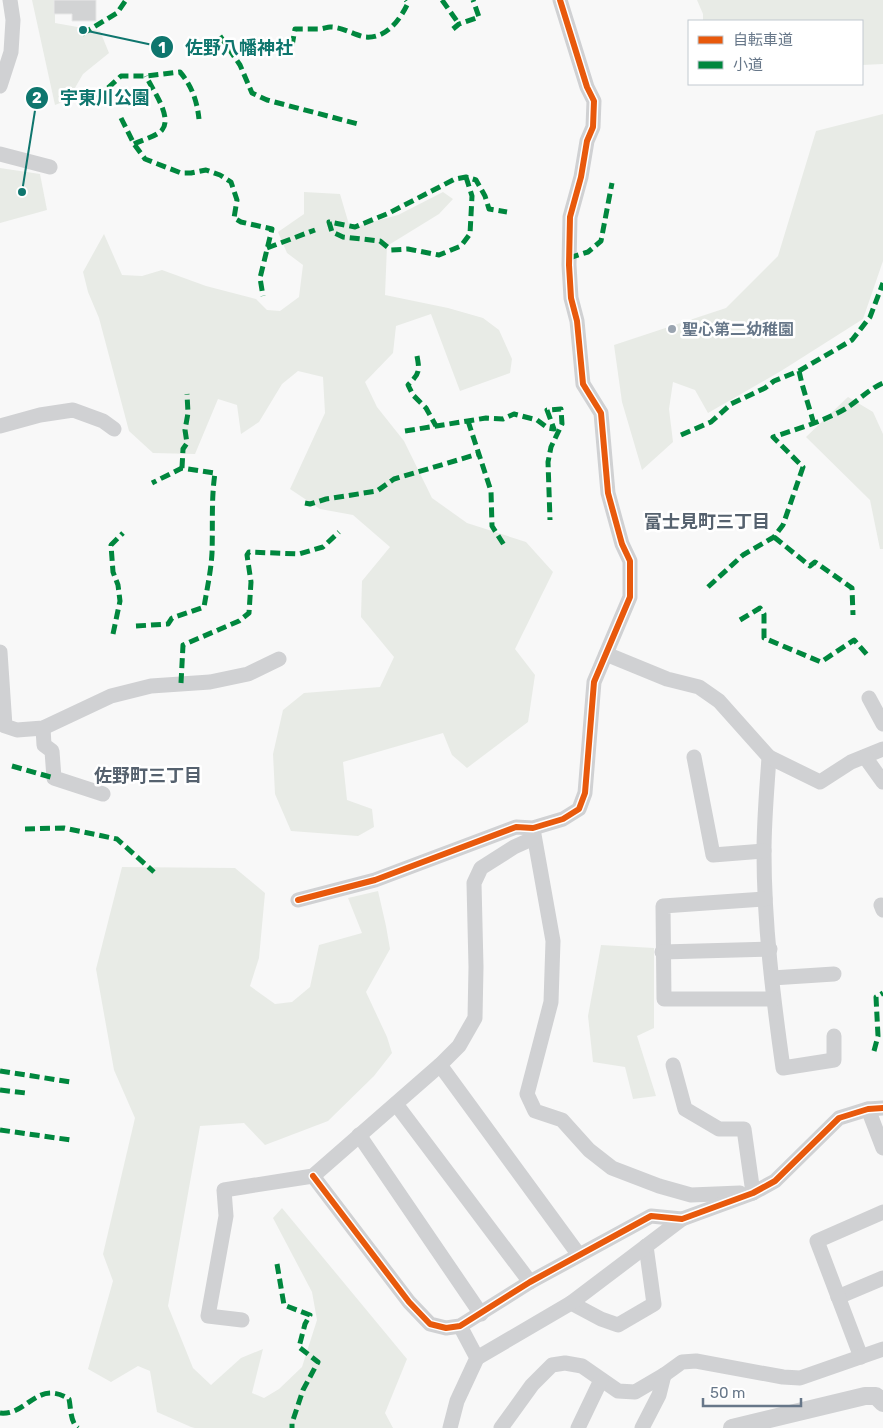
<svg xmlns="http://www.w3.org/2000/svg" width="883" height="1428" viewBox="0 0 883 1428" font-family="Rubik,'Noto Sans JP',sans-serif">
	<rect width="100%" height="100%" fill="#f8f8f8"/>
	<g fill="#e8ebe6">
		<path d="M32,0H55V23L100,31L109,53L83,74L68,100L55,105Z"/>
		<path d="M697,0H883V64L862,65V21H703V14Z"/>
		<path d="M883,114V261L863,319L781,371L708,413L695,390L673,382L669,409L673,442L642,470L622,402L614,345L726,308L778,256L816,131Z"/>
		<path d="M0,168L40,174L47,210L0,223Z"/>
		<path d="M304,192L340,194L350,228L398,215L443,192L453,199L439,214L387,246L385,295L448,308L483,318L499,330L512,359L510,373L460,391L431,314L396,326L393,353L365,382L377,407L404,441L432,498L467,523L526,542L553,572L515,649L535,675L528,722L467,768L452,755L443,733L343,762L347,800L372,809L374,827L358,836L291,831L275,794L273,754L283,710L304,693L380,687L394,657L361,617L362,581L390,547L353,515L320,509L290,489L325,413L323,377L298,371L282,384L259,422L241,434L237,405L218,399L195,454L153,453L129,431L99,318L88,292L83,272L104,234L122,275L142,276L162,270L206,286L256,299L267,310L280,311L299,297L303,265L287,253L278,232L304,214Z"/>
		<path d="M848,397L873,412L883,434V549H880L870,500L806,437Z"/>
		<path d="M122,867L235,868L265,893L259,958L250,986L275,1004L292,1002L310,987L319,945L362,933L348,898L378,891L386,926L390,949L366,992L387,1037L392,1053L374,1076L328,1121L265,1145L244,1123L200,1126L168,1306L193,1368L211,1385L241,1358L263,1349L252,1393L264,1398L279,1389L302,1367L317,1320L312,1292L273,1218L282,1208L407,1359L385,1413L393,1428H195L191,1427L157,1412L150,1371L138,1366L111,1382L88,1369L113,1281L103,1254L135,1118L114,1070L96,969Z"/>
		<path d="M601,945L654,948V1028L637,1036L656,1096L633,1099L625,1067L593,1062L588,1016Z"/>
	</g>
	<path fill="#d2d3d4" stroke="#e8e8e8" d="M54,0H96V21H72V14H54Z"/>
	<g fill="none" stroke-linecap="round" stroke-linejoin="round">
		<g stroke="#d0d1d3" stroke-width="15">
			<path d="M0,86L11,52L13,20L10,0"/>
			<path d="M0,154L50,167"/>
			<path d="M0,426L40,415L73,410L103,421L114,429"/>
			<path d="M0,652L5,726L17,730L43,728L111,696L151,686L210,682L248,674L279,659"/>
			<path d="M606,654L667,679L699,687L719,701L769,757C767,788 764,820 764,852C764,924 773,997 783,1068L834,1060V1036"/>
			<path d="M869,698L883,724"/>
			<path d="M43,728L44,745L52,751L54,778L103,794"/>
			<path d="M694,757L713,855L764,851"/>
			<path d="M769,757L820,782L851,762L883,749"/>
			<path d="M865,757L883,782"/>
			<path d="M533,829L553,941L551,1002L527,1094L535,1111L562,1120L589,1150L612,1168L659,1186L691,1195L740,1193"/>
			<path d="M765,899L663,906L664,999H773"/>
			<path d="M298,900L375,880L516,827L533,828L563,819L579,809L585,793L594,682L630,597V561L622,544L608,493L601,413L583,384L577,321L571,298L569,265L570,217L581,177L587,141L593,127L594,101L587,87L560,0"/>
			<path d="M881,905L883,910"/>
			<path d="M662,952L770,949"/>
			<path d="M772,978L834,974"/>
			<path d="M440,1065L579,1255"/>
			<path d="M673,1065L685,1109L719,1129H744L753,1193"/>
			<path d="M396,1104L530,1282"/>
			<path d="M868,1109L883,1148"/>
			<path d="M359,1135L481,1314"/>
			<path d="M313,1176L409,1302L430,1324L446,1328L460,1326L530,1282L651,1216L682,1219L753,1193L775,1181L839,1118L868,1109L883,1108"/>
			<path d="M838,1297L883,1278"/>
			<path d="M571,1303L601,1319L618,1325L654,1304L646,1246"/>
			<path d="M242,1320L208,1316L226,1216L224,1190L313,1176L440,1065L459,1046L475,1018L476,967L474,883L481,868L514,847L534,838"/>
			<path d="M861,1357L817,1241L883,1212"/>
			<path d="M477,1358L571,1303L682,1219"/>
			<path d="M450,1428L457,1401L477,1358L460,1326"/>
			<path d="M501,1428L532,1385L552,1365L565,1363L582,1366L618,1391L635,1392L664,1375L682,1362L696,1361L783,1377L800,1378L883,1349"/>
			<path d="M578,1428L601,1380"/>
			<path d="M642,1428L659,1395L664,1375"/>
		</g>
		<path stroke="#d0d1d3" stroke-width="18" d="M732,1428L865,1396H876L883,1403"/>
		<g stroke="#00873e" stroke-width="5" stroke-dasharray="10 5" stroke-linecap="butt">
			<path d="M442,0L459,24"/>
			<path d="M453,29L459,24L479,17L473,0"/>
			<path d="M82,34L117,13L126,0"/>
			<path d="M220,36L240,65L252,93L267,100L358,124"/>
			<path d="M292,46L295,29C303,29 311,29 319,29C323,29 327,27 330,27C343,27 354,35 365,37C386,39 400,20 408,3L406,0"/>
			<path d="M97,98L121,76H146L180,72C192,86 197,101 199,119"/>
			<path d="M121,118L134,144L145,159L181,173H191L206,170L220,175L231,182L237,200L234,218L241,222L272,229L260,278L263,296"/>
			<path d="M134,144C142,140 157,136 162,130C173,117 152,89 146,76"/>
			<path d="M466,177L472,196L470,234L461,246L439,255L408,249L391,250L380,241L343,237L332,232L329,222L355,227L389,213L455,179L466,177L476,180L485,196L489,209L507,212"/>
			<path d="M267,248L315,230"/>
			<path d="M569,258L588,252L601,241L612,183"/>
			<path d="M417,356C420,372 419,374 408,385L413,395L426,408L436,426"/>
			<path d="M799,371L802,384L814,424"/>
			<path d="M468,421L491,491L492,526L504,545"/>
			<path d="M405,431L486,418L503,419L514,414L537,420L548,428L554,429L547,410L561,409L562,424L551,447L548,462L550,520"/>
			<path d="M681,435L711,422L731,404L765,388L774,381L799,371L852,340L870,317L883,283"/>
			<path d="M182,468L183,449L187,443L185,430L188,413L187,394"/>
			<path d="M305,503L310,504L326,499L377,491L394,479L478,454"/>
			<path d="M774,537L810,566L815,562L852,588L853,615"/>
			<path d="M708,587L743,555L774,537L783,525L803,467L773,437C797,429 822,422 845,409C858,401 869,389 883,383"/>
			<path d="M740,620L760,608L764,614V638L821,662L854,640L869,657"/>
			<path d="M136,626L168,624L172,618L204,607C207,589 211,571 212,553C213,526 211,500 215,473L182,468L152,483"/>
			<path d="M113,634L120,601L118,585L113,572L111,545L123,533"/>
			<path d="M181,683L183,645L239,621L249,613L251,582L247,555L249,552L299,554L323,547L339,532"/>
			<path d="M12,766L54,778"/>
			<path d="M25,829L64,828L117,839L154,872"/>
			<path d="M874,1051L878,1036L876,997L883,993"/>
			<path d="M0,1071L71,1082"/>
			<path d="M0,1090L26,1093"/>
			<path d="M0,1130L71,1140"/>
			<path d="M277,1264L284,1305L310,1315L305,1324L299,1347L318,1362L303,1390L292,1423V1428"/>
			<path d="M0,1413C27,1416 37,1379 69,1399C71,1408 70,1422 78,1428"/>
		</g>
		<defs>
			<g id="cycleway">
				<path d="M298,900L375,880L516,827L533,828L563,819L579,809L585,793L594,682L630,597V561L622,544L608,493L601,413L583,384L577,321L571,298L569,265L570,217L581,177L587,141L593,127L594,101L587,87L560,0"/>
				<path d="M313,1176L409,1302L430,1324L446,1328L460,1326L530,1282L651,1216L682,1219L753,1193L775,1181L839,1118L868,1109L883,1108"/>
			</g>
		</defs>
		<use href="#cycleway" stroke="#fff" stroke-width="9"/>
		<use href="#cycleway" stroke="#e8590c" stroke-width="6"/>
	</g>
	<circle fill="#9aa4b0" stroke="#fff" stroke-width="2" cx="672" cy="329" r="5"/>
	<g text-anchor="middle" stroke-width="5" stroke-linejoin="round" paint-order="stroke">
		<g font-size="16" font-weight="bold" fill="#677789" stroke="#fff" text-anchor="start">
			<text x="682" y="335">聖心第二幼稚園</text>
		</g>
		<g font-size="18" font-weight="bold" fill="#55616e" stroke="#fff">
			<text x="707" y="528">富士見町三丁目</text>
			<text x="148" y="782">佐野町三丁目</text>
		</g>
	</g>
	<path fill="none" stroke="#0f766e" stroke-width="2" d="M83 30L162 47M22 192L37 98"/>
	<g fill="#0f766e" stroke="#fff" stroke-width="2">
		<circle cx="83" cy="30" r="5"/>
		<circle cx="22" cy="192" r="5"/>
		<circle cx="162" cy="47" r="12"/>
		<circle cx="37" cy="98" r="12"/>
	</g>
	<g font-size="15" text-anchor="middle" font-weight="bold" fill="#fff">
		<text x="162" y="53">1</text>
		<text x="37" y="103">2</text>
	</g>
	<g font-size="18" text-anchor="middle" font-weight="bold" fill="#0f766e" stroke="#fff" stroke-width="5" stroke-linejoin="round" paint-order="stroke">
		<text x="239" y="54">佐野八幡神社</text>
		<text x="105" y="104">宇東川公園</text>
	</g>
	<rect x="688" y="20" width="175" height="65" fill="#ffffff" stroke="#c2c9d0"/>
	<rect x="698" y="36" width="25" height="8" fill="#e8590c" stroke="#c2c9d0"/>
	<text x="733" y="45" font-size="15" fill="#677789">自転車道</text>
	<rect x="698" y="61" width="25" height="8" fill="#00873e" stroke="#c2c9d0"/>
	<text x="733" y="70" font-size="15" fill="#677789">小道</text>
	<path d="M703 1398v8h98v-8" fill="none" stroke="#677789" stroke-width="2.5"/>
	<text x="710" y="1398" font-size="15" fill="#677789" stroke="#ffffff" stroke-width="4" paint-order="stroke">50 m</text>
</svg>
